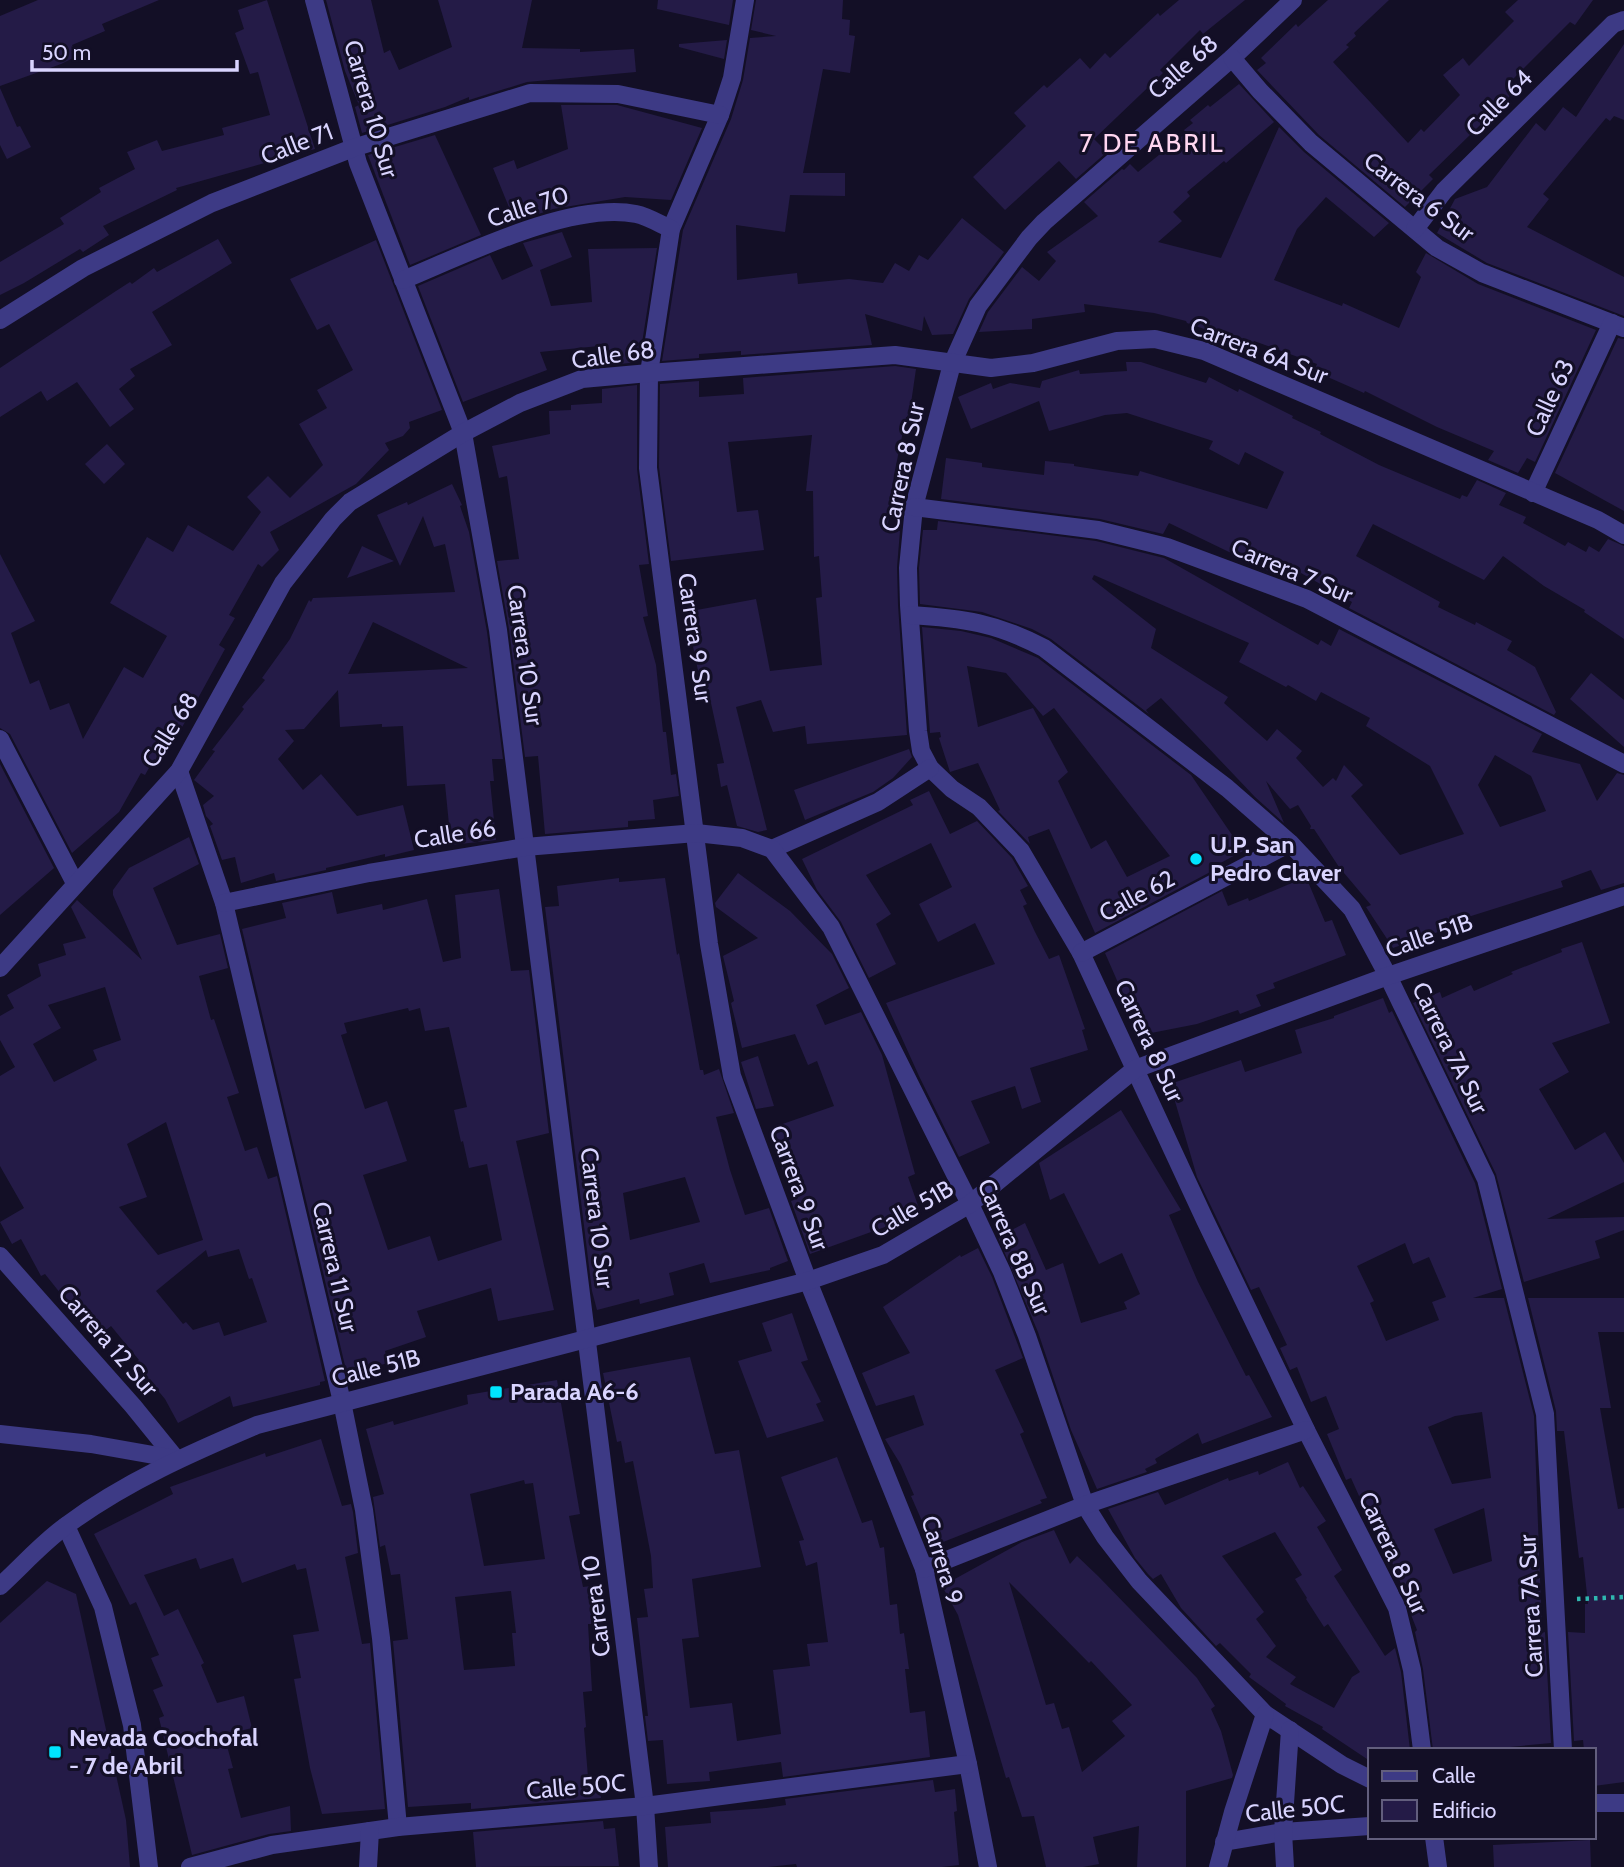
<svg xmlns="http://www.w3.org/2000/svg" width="1624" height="1867" viewBox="0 0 1624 1867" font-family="Cabin,sans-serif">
	<rect width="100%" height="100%" fill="#130f26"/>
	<g fill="#241b47" fill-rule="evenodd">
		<path d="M38,0H159L102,24L105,31L72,45L77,56L61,64L0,86V16Z"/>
		<path d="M267,0L315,149L176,188L177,190L103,226L109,235L83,252L80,249L24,283L0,295V262L64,224L60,218L101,192L99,188L135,169L127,152L157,140L162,151L224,135L222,128L270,115L258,72L250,74L235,33L244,29L238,10Z"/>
		<path d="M326,0H371L384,53L390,50L399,70L452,47L438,0H532L522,48L580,49V52L634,49L636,72L527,82L469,100V97L445,107L362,133L355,107L359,105L345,71Z"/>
		<path d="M658,0H733L729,25L657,9Z"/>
		<path d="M756,0H843L842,19L850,20L849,35L855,36L850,73L823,69L803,173H845V196L790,195L785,232L736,225L737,280L797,273L798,284L849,279L883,283L895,263L909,271L919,255L928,260L962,218L1004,252L969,299L953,334L932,335L924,316L922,331L865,314L872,345L741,355V351L699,354V358L662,361L683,230L731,119L743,80L750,38L776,36L751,30Z"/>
		<path d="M1179,0H1245L1203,34L1200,30L1160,70L1163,73L1094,139L1107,152L1076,179L1059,161L1005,210L973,177L1026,126L1014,113L1044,85L1047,88L1080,58L1090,69L1105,53L1110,58L1158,13L1160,16Z"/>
		<path d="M1328,0H1389L1354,33L1356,36L1346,45L1349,47L1333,62L1408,143L1421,129L1424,132L1460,95L1443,75L1463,58L1469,66L1514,21L1505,12L1518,0H1593L1575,25L1570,22L1511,81L1518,88L1429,175L1433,179L1405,207L1319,135L1257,70L1266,63L1261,58L1296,24L1298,27Z"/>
		<path d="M727,40L724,59L679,47V44Z"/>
		<path d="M1624,44V120L1614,116L1610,121L1606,118L1543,194L1549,199L1527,227L1624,277V316L1487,263L1437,233L1455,199L1487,187L1536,123L1545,131L1563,107L1576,117Z"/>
		<path d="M1239,84L1274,122L1226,163L1224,161L1187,192L1190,196L1173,212L1182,221L1158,242L1221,258L1279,127L1304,152L1389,223L1374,237L1326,197L1297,229L1274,280L1342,306L1343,303L1399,328L1421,277L1416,272L1426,253L1478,284L1596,330L1535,462L1527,458L1518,473L1488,460L1494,451L1437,427L1365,391L1364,393L1314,371L1317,364L1254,341L1253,346L1187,323L1186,321L1154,313L1084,304L1085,312L1032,319V329L979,332L988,312L1022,267L1039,281L1056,261L1047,252L1098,216L1084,202L1122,169L1124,170L1130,164L1138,172L1186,133L1184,130L1193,123L1190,120L1208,105L1210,107Z"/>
		<path d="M0,88L17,127L20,126L31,147L7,159L0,145Z"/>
		<path d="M561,105H617L702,128L671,200L625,197L553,209L515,222L493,168L514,160L517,169L568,149Z"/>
		<path d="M435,135L481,235L410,265L368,155Z"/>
		<path d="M562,232L572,257L540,270L551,306L592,302L588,249L657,248L639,362L600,366L599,346L540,352L547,370L463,402L418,286L490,255L502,280L533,266L523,243Z"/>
		<path d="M218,239L232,263L152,312L172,345L130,369L135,376L119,389L134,409L110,427L77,382L47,401L41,391L0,417V368L116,291L130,282L132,284L154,268L157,272Z"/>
		<path d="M376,240L442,410L409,422L410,428L403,436L385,443L389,450L356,484L270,532L279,550L262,567L258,564L229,615L235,618L219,645L225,649L180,731L176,729L157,761L154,759L145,775L141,773L119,812L72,853L10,734L0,728V554L35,621L11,633L30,684L39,680L50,710L69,703L83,739L124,667L143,678L167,636L110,603L147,537L173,552L188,525L233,551L261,512L247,497L268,476L290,498L323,465L299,424L327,408L317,390L353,370L329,324L317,330L290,279Z"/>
		<path d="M1618,338L1624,339V511L1555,473Z"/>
		<path d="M1126,362H1141L1206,383L1209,377L1238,392L1239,389L1293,416L1292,418L1321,432L1320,434L1379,465L1460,499L1462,495L1467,497L1477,480L1506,493L1499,505L1526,517L1523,523L1565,546L1568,542L1586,552L1589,546L1599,552L1608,539L1624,546V639L1584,612L1585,610L1544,586L1503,556L1484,580L1373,524L1356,556L1440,602L1438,607L1475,625L1476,622L1512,641L1507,650L1535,667L1556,712L1554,715L1349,608L1352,602L1301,573L1296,583L1283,578L1169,523L1163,534L1100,519L941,499L946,458L982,463V467L1044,475L1045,461L1074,464V466L1138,476L1140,471L1267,509L1284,472L1245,452L1239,465L1209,449L1213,441L1127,413L1105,415L1049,431L1039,401L971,429L958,397L991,383L993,389L1010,383L1040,388L1042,381L1079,370L1080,374L1127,371Z"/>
		<path d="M895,366L916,369L909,417H906L894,475L887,531H900L897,567L898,605L907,735L807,744L805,726L773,732L761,700L736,707L767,830L758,832L737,826L727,785L721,787L717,764L724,763L711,703L705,705L686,612L756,599L770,671L822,665L816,598L822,597L819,556L814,557L813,491H806L812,435L728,442L737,512L758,510L764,550L671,561L659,467L660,384L699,381V397L744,394L743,378Z"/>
		<path d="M637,385V469L649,564L639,565L648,616L643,617L656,665L663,732H666L671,775L676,774L679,796L653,800L655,819L628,821V827L545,834L538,756L525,757L509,629L497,561L519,559L507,476L499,478L492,446L550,434L549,411L571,410V405L602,403V389Z"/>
		<path d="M107,444L125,464L104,484L85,464Z"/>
		<path d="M452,484L462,505L460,506L469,532L487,632L503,759H492L494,781H490L496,840L451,845L445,784L407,786L403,726L382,727V724L340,727L338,690L304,729L285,730L294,741L278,759L303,790L321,774L357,816L403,805L414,850L385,857V854L326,868V870L276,881L274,873L241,883L235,857L222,860L210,826L213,824L206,816L203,805L214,796L194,780L215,751L212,750L244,709L242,707L265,680L262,678L290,639L309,600L311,602L313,598L455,592L445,544L434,547L423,516L400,566L377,515L407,502L408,505ZM373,622L468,668L348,674Z"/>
		<path d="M938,521L1096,541L1164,558L1318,645L1321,640L1331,646L1339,629L1542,734L1532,752L1580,764L1597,801L1617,773L1624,775V883L1601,890L1591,870L1561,881L1563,887L1468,917L1469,921L1393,948L1366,907L1371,905L1339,867L1314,829H1310L1311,826L1298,805L1290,809L1266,781L1284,823L1255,797L1161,698L1146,710L1149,714L1051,639L1032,629L982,612L920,604L919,568L923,530H937ZM1094,575L1249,643L1239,662L1286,687L1288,685L1316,701L1321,692L1370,718L1366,726L1430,766L1464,834L1400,855L1351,796L1363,785L1344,765L1336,781L1333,778L1323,787L1296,758L1302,751L1277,729L1267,741L1224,703L1228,697L1151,648L1156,629L1092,579ZM1495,755L1531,776L1546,811L1500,827L1478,785Z"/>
		<path d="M362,546L394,561L347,578Z"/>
		<path d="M922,627L961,631L991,638L1038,658L1191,775L1243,851L1213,867L1214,870L1095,933L1049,829L1028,837L1030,844L998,811L1000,810L978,763L950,772L939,738L941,737L940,732L930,733ZM967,666L1006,673L1043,716L1054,708L1170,856L1127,877L1106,840L1091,849L1058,781L1068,772L1033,708L978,727Z"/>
		<path d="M1591,673L1624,700V747L1570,699Z"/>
		<path d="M909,749L912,757L893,778L873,792L805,820L794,790Z"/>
		<path d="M0,764L54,868L0,915Z"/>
		<path d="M929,791L950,834L977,821L1012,858L1028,886L1020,890L1027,904L1023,906L1035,932L1049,959L1059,955L1085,1029L1082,1030L1088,1050L1030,1068L1041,1102L1022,1109L1015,1086L971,1101L990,1143L959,1157L919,1076L886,1003L995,964L975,923L938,942L919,904L952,887L931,843L866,875L891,914L876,924L896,964L869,978L841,922L817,890L802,859L913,805L910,800Z"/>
		<path d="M189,837L199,864L153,888L177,945L220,934L228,968L199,976L211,1020L214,1019L239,1093L227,1097L245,1151L257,1147L268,1179L277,1176L325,1381L320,1382V1385L233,1407L230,1396L178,1423L165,1399L135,1363L139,1360L111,1326L96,1338L45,1274L41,1276L21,1239L12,1244L0,1222L24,1208L0,1166V1076L15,1067L0,1040V1016L14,1008L7,995L41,976L38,964L66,955L63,944L86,938L71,907L77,900L142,960L113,895V890L129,868ZM105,987L121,1040L93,1050L97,1060L54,1082L33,1044L61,1028L48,1005ZM166,1122L203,1240L158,1255L119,1207L147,1197L127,1144ZM239,1249L249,1279L252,1278L267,1322L224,1336L219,1322L193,1330L186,1322L183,1324L156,1291L206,1250L208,1257Z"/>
		<path d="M738,873L790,911L832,954L849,988L816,1005L825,1025L861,1012L882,1055L915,1174L908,1177L921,1214L810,1254L791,1201L794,1200L775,1151L774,1127L834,1106L817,1061L808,1065L795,1034L742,1048L731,1003L734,1001L723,956L758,938L716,907L715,903Z"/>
		<path d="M1306,877L1325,922L1332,920L1346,955L1273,983L1275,988L1256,995L1261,1006L1240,1014L1238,1010L1197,1024L1141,1035L1105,953L1222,891L1228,906L1248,898L1249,901Z"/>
		<path d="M619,878V882L665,878L677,955L679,953L700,1070H703L704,1075L719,1069L734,1113L716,1117L730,1170L745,1215L769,1208L788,1261L770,1268V1270L710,1283L704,1263L669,1273L674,1295L640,1304L639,1299L597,1310L592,1291L545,907L559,906L557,886ZM685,1177L700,1222L630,1240L623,1193Z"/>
		<path d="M499,889L511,971L529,970L549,1133L516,1141L554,1310L498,1321L491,1288L417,1311L426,1337L385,1351L388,1363L347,1374L242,929L286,918L282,903L332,892L337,914L382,904L383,910L427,899L443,962L461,958L455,895ZM408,1008L409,1011L420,1008L425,1031L449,1027L467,1107L454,1110L461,1142L463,1141L469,1168L487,1164L502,1240L438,1261L430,1236L388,1250L363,1175L407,1161L387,1101L365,1109L341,1035L347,1033L344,1023Z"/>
		<path d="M1582,942L1610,1023L1552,1043L1569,1072L1539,1089L1575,1150L1605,1132L1624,1163V1182L1547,1219L1624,1217V1230L1595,1241L1600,1258L1524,1282L1496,1174L1413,1003L1440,992L1442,998L1471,985L1474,991L1513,974L1511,972L1562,952L1561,949Z"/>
		<path d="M1383,998L1389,1013L1392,1011L1475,1183L1502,1289L1473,1298H1504L1534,1416L1542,1633L1545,1632L1551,1743L1489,1749L1433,1750L1423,1669L1415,1632L1417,1630L1402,1592L1404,1591L1368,1505L1364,1507L1351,1478L1346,1480L1327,1434L1339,1429L1326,1396L1311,1402L1297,1367L1290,1370L1280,1348L1287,1345L1259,1287L1251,1290L1197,1177L1170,1084L1241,1060L1245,1072L1302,1053L1295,1030L1334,1018V1016ZM1405,1243L1413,1264L1429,1257L1446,1297L1432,1302L1439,1320L1386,1341L1370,1303L1374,1301L1357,1266ZM1482,1412L1491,1478L1452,1484L1428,1427L1455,1416ZM1484,1508L1492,1561L1453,1574L1434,1529Z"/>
		<path d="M758,1056L774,1106L756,1109L741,1062Z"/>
		<path d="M1121,1110L1181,1210L1169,1215L1198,1282L1246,1376L1249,1375L1272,1417L1202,1444L1198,1433L1155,1459L1157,1463L1145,1469L1147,1472L1097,1489L1071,1430L1038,1332L998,1237L1025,1223L1046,1270L1063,1263L1081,1323L1127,1309L1124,1302L1140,1294L1122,1253L1099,1264L1064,1193L1050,1200L1039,1163Z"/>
		<path d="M978,1248L992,1277L1023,1358L995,1370L1024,1432L1020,1434L1047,1498L1040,1500L1042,1503L933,1546L911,1496L914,1495L901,1465L885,1439L924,1425L914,1395L876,1406L862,1373L910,1353L883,1307L960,1255L961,1257Z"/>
		<path d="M1528,1298H1624V1332H1598L1611,1408H1600L1618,1509L1624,1508V1782L1594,1786V1750H1584L1583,1740L1574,1741L1568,1632L1585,1633V1604H1588L1583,1557L1579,1558L1564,1431H1557L1556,1411Z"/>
		<path d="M792,1313L808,1360L801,1362L821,1402L816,1404L824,1421L767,1438L738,1361L772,1351L762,1323Z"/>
		<path d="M690,1357L715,1454L739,1450L761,1567L692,1579L699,1637L682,1639L690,1708L732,1703L737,1741L781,1734L773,1670L810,1666L807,1644L828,1642L817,1562L806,1566L799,1541L804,1540L781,1477L837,1457L862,1523L872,1520L880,1548L884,1547L890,1605L897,1604L900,1634L904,1633L909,1669H905L910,1713L925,1711L930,1757L783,1777L781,1762L709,1772L710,1781L667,1784L663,1740L648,1741L645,1716H648L637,1618L648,1617L644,1589L653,1588L651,1556L633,1461L625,1463L621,1441L617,1442L603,1373Z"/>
		<path d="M557,1380L580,1514L569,1516L583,1587L591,1586L595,1624H588L592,1691L583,1692L586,1727L584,1728L588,1777L599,1776L601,1798L471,1809V1803L408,1807L393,1641L408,1639L400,1574L391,1575L385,1545L380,1547L373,1497L384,1494L366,1429L393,1421L394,1425L468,1404L467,1395ZM524,1480L525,1484L533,1483L545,1559L484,1566L470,1494ZM511,1591L516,1633H512L515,1666L464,1670L455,1597Z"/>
		<path d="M321,1439L342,1506L351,1504L353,1512L358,1553L345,1557L362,1644L370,1643L385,1809L322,1814L310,1768L294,1679L301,1678L293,1635L319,1631L306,1568L297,1570L295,1564L242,1583L233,1558L200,1569L196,1558L144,1575L164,1616L178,1609L204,1663L201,1665L217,1703L244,1696L252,1728L224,1735L233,1768L228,1769L241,1818L290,1806L291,1831L269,1834L192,1855L159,1718L164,1716L153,1690L163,1686L151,1658L159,1655L136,1602L130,1605L94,1534L173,1494L170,1487L265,1453L266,1457Z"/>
		<path d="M1288,1462L1300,1488L1303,1486L1326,1521L1317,1527L1342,1570L1334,1576L1385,1656L1395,1648L1401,1672L1410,1750H1370V1761L1322,1729L1323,1727L1285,1706L1286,1704L1249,1677L1251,1674L1220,1643L1216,1646L1181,1608L1161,1574L1153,1579L1148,1574L1135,1558L1108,1509L1158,1492L1165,1505L1228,1478L1229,1481L1258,1471L1259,1475ZM1275,1532L1302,1575L1295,1579L1307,1598L1306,1599L1324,1627L1328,1624L1360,1672L1352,1677L1334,1708L1290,1684L1296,1677L1266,1657L1276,1646L1256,1619L1264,1612L1222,1556Z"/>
		<path d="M1054,1530L1070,1564L1077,1556L1098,1576L1197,1678L1215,1706L1211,1709L1221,1731L1233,1775L1232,1778L1186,1791V1867H1137L1139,1826L1093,1837L1099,1864L1083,1867H1046L1034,1816L1022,1817L1009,1777L1006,1778L958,1615L942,1586L1022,1542ZM1009,1582L1089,1663L1091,1661L1132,1705L1112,1721L1125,1736L1082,1772L1069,1727L1062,1729L1054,1703L1046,1705Z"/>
		<path d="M47,1581L76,1594L126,1820L130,1867H0V1623Z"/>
		<path d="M933,1780L935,1792L955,1789L957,1811L954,1812L959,1865L942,1867H797L796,1864L768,1867H668L665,1827L711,1823L710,1812L766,1808L786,1805L785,1799Z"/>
		<path d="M603,1821L604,1829L615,1828L619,1866L476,1867L473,1832Z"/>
		<path d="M1590,1840L1591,1867H1494L1493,1845Z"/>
	</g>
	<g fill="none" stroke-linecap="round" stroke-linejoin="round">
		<path stroke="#2fb8b0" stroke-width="4.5" stroke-dasharray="3.5 5" stroke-linecap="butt" d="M1577,1599L1624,1597"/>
		<g stroke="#3d3a85" stroke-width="18">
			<path d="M314,0L358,163L463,433L498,630L645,1806L649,1867"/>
			<path d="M745,0L732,78L720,115L671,229L649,373L648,468L709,944L732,1076L808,1281L924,1569L968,1764L988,1867"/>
			<path d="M1293,0L1232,58L1044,222L1029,238L978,306L952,364L914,507L908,568L909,605L918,731L921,751L930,768L952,789L979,807L1021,851L1081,953L1205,1220L1306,1430L1397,1608L1412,1670L1422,1750"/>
			<path d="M1232,58L1260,91L1311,143L1437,248L1482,273L1624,328"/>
			<path d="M1415,229L1444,191L1613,24L1624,20"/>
			<path d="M403,280C464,255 571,201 636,214C647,216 660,224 671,229"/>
			<path d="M0,320L83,268L212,203L353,148L530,93L618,94L720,115"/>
			<path d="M1533,493L1612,323"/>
			<path d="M914,507L1098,530L1167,547L1307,599L1624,764"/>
			<path d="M910,615C962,618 997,623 1044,648L1227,788L1290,843L1352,909L1388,976L1486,1179L1545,1414L1563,1750"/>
			<path d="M0,739L75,883"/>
			<path d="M179,771L224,903L342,1402L364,1510L381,1638L398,1827"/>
			<path d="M772,849L878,802L930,768"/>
			<path d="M224,903L369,873L525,847L696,833L742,838L772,849L831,927L970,1204L1002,1272L1027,1336L1085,1505L1105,1537L1139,1581L1265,1714L1342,1765L1370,1779"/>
			<path d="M1081,953L1290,843"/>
			<path d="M0,968L179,771L283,583L333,519L350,502L463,433L520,403L582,379L649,373L895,355L991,368L1033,363L1117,341L1155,339L1204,351L1598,520L1624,535"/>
			<path d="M0,1256L133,1406L176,1459"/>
			<path d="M0,1434L91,1444L176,1459"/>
			<path d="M66,1526L103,1607L132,1725L149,1867"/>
			<path d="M924,1569L1085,1505L1306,1430"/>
			<path d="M0,1586C22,1566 43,1542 67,1525C125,1482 191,1453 257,1425L808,1281L883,1255L970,1204L1135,1069L1388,976L1624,896"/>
			<path d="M1594,1803H1624"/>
			<path d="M1434,1837L1438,1867"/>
			<path d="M1224,1842L1283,1832L1370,1826"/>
			<path d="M190,1867L272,1845L398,1827L645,1806L968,1764"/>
			<path d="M368,1867L370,1831"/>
			<path d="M1218,1867L1233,1812L1265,1714"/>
			<path d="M1285,1867L1283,1832L1290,1730"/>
		</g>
	</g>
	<g fill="#00e5ff" stroke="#130f26" stroke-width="2.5">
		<circle cx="1196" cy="859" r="7"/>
		<rect x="489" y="1385" width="14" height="14" rx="3.5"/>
		<rect x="48" y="1745" width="14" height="14" rx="3.5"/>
	</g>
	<g text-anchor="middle" stroke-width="6" stroke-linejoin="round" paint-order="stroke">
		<g font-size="24" fill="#d9d4ff" stroke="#130f26">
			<text transform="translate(1183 67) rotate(-41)" y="8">Calle 68</text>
			<text transform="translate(1499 103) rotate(-45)" y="8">Calle 64</text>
			<text transform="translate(371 109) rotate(74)" y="8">Carrera 10 Sur</text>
			<text transform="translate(297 144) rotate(-21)" y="8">Calle 71</text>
			<text transform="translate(1419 197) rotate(37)" y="8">Carrera 6 Sur</text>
			<text transform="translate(528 207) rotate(-18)" y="8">Calle 70</text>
			<text transform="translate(1259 351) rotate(21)" y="8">Carrera 6A Sur</text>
			<text transform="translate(613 355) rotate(-8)" y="8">Calle 68</text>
			<text transform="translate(1550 398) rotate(-65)" y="8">Calle 63</text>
			<text transform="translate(903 467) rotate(-78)" y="8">Carrera 8 Sur</text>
			<text transform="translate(1292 571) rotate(23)" y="8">Carrera 7 Sur</text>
			<text transform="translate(695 638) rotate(82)" y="8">Carrera 9 Sur</text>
			<text transform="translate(525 655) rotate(82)" y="8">Carrera 10 Sur</text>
			<text transform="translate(170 730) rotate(-58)" y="8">Calle 68</text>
			<text transform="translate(455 834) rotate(-9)" y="8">Calle 66</text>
			<text transform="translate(1137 896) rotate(-28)" y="8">Calle 62</text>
			<text transform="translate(1429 936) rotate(-19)" y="8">Calle 51B</text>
			<text transform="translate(1149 1041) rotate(65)" y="8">Carrera 8 Sur</text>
			<text transform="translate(1450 1048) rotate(64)" y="8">Carrera 7A Sur</text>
			<text transform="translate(799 1188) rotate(70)" y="8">Carrera 9 Sur</text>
			<text transform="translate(912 1209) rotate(-30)" y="8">Calle 51B</text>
			<text transform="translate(597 1218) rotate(83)" y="8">Carrera 10 Sur</text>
			<text transform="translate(1014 1247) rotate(66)" y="8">Carrera 8B Sur</text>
			<text transform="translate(335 1267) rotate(77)" y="8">Carrera 11 Sur</text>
			<text transform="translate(108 1341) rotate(49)" y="8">Carrera 12 Sur</text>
			<text transform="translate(376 1368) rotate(-14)" y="8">Calle 51B</text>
			<text transform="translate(1393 1553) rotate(65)" y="8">Carrera 8 Sur</text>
			<text transform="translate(942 1560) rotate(73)" y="8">Carrera 9</text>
			<text transform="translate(596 1606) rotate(-97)" y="8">Carrera 10</text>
			<text transform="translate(1531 1606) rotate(-93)" y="8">Carrera 7A Sur</text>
			<text transform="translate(576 1787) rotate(-5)" y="8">Calle 50C</text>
			<text transform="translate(1295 1809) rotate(-6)" y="8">Calle 50C</text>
		</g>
		<g font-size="24" font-weight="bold" fill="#d9d4ff" stroke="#130f26" text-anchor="start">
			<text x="1210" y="853">U.P. San<tspan x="1210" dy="28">Pedro Claver</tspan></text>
			<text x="510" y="1400">Parada A6-6</text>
			<text x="69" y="1746">Nevada Coochofal<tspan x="69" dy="28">- 7 de Abril</tspan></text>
		</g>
		<g font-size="26" letter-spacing="2" fill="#ffd6f0" stroke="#130f26">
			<text x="1152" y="152">7 DE ABRIL</text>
		</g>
	</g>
	<rect x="1368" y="1748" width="228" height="91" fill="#130f26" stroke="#625e7d" stroke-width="2"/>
	<rect x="1382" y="1771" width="35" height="10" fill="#3d3a85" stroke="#625e7d" stroke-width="2"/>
	<text x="1432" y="1783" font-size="21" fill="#d9d4ff">Calle</text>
	<rect x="1382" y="1800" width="35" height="21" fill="#241b47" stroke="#625e7d" stroke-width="2"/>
	<text x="1432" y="1818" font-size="21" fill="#d9d4ff">Edificio</text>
	<path d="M32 60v10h205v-10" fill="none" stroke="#d9d4ff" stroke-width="3.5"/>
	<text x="42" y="60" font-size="21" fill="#d9d4ff" stroke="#130f26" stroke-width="5" paint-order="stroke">50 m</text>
</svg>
